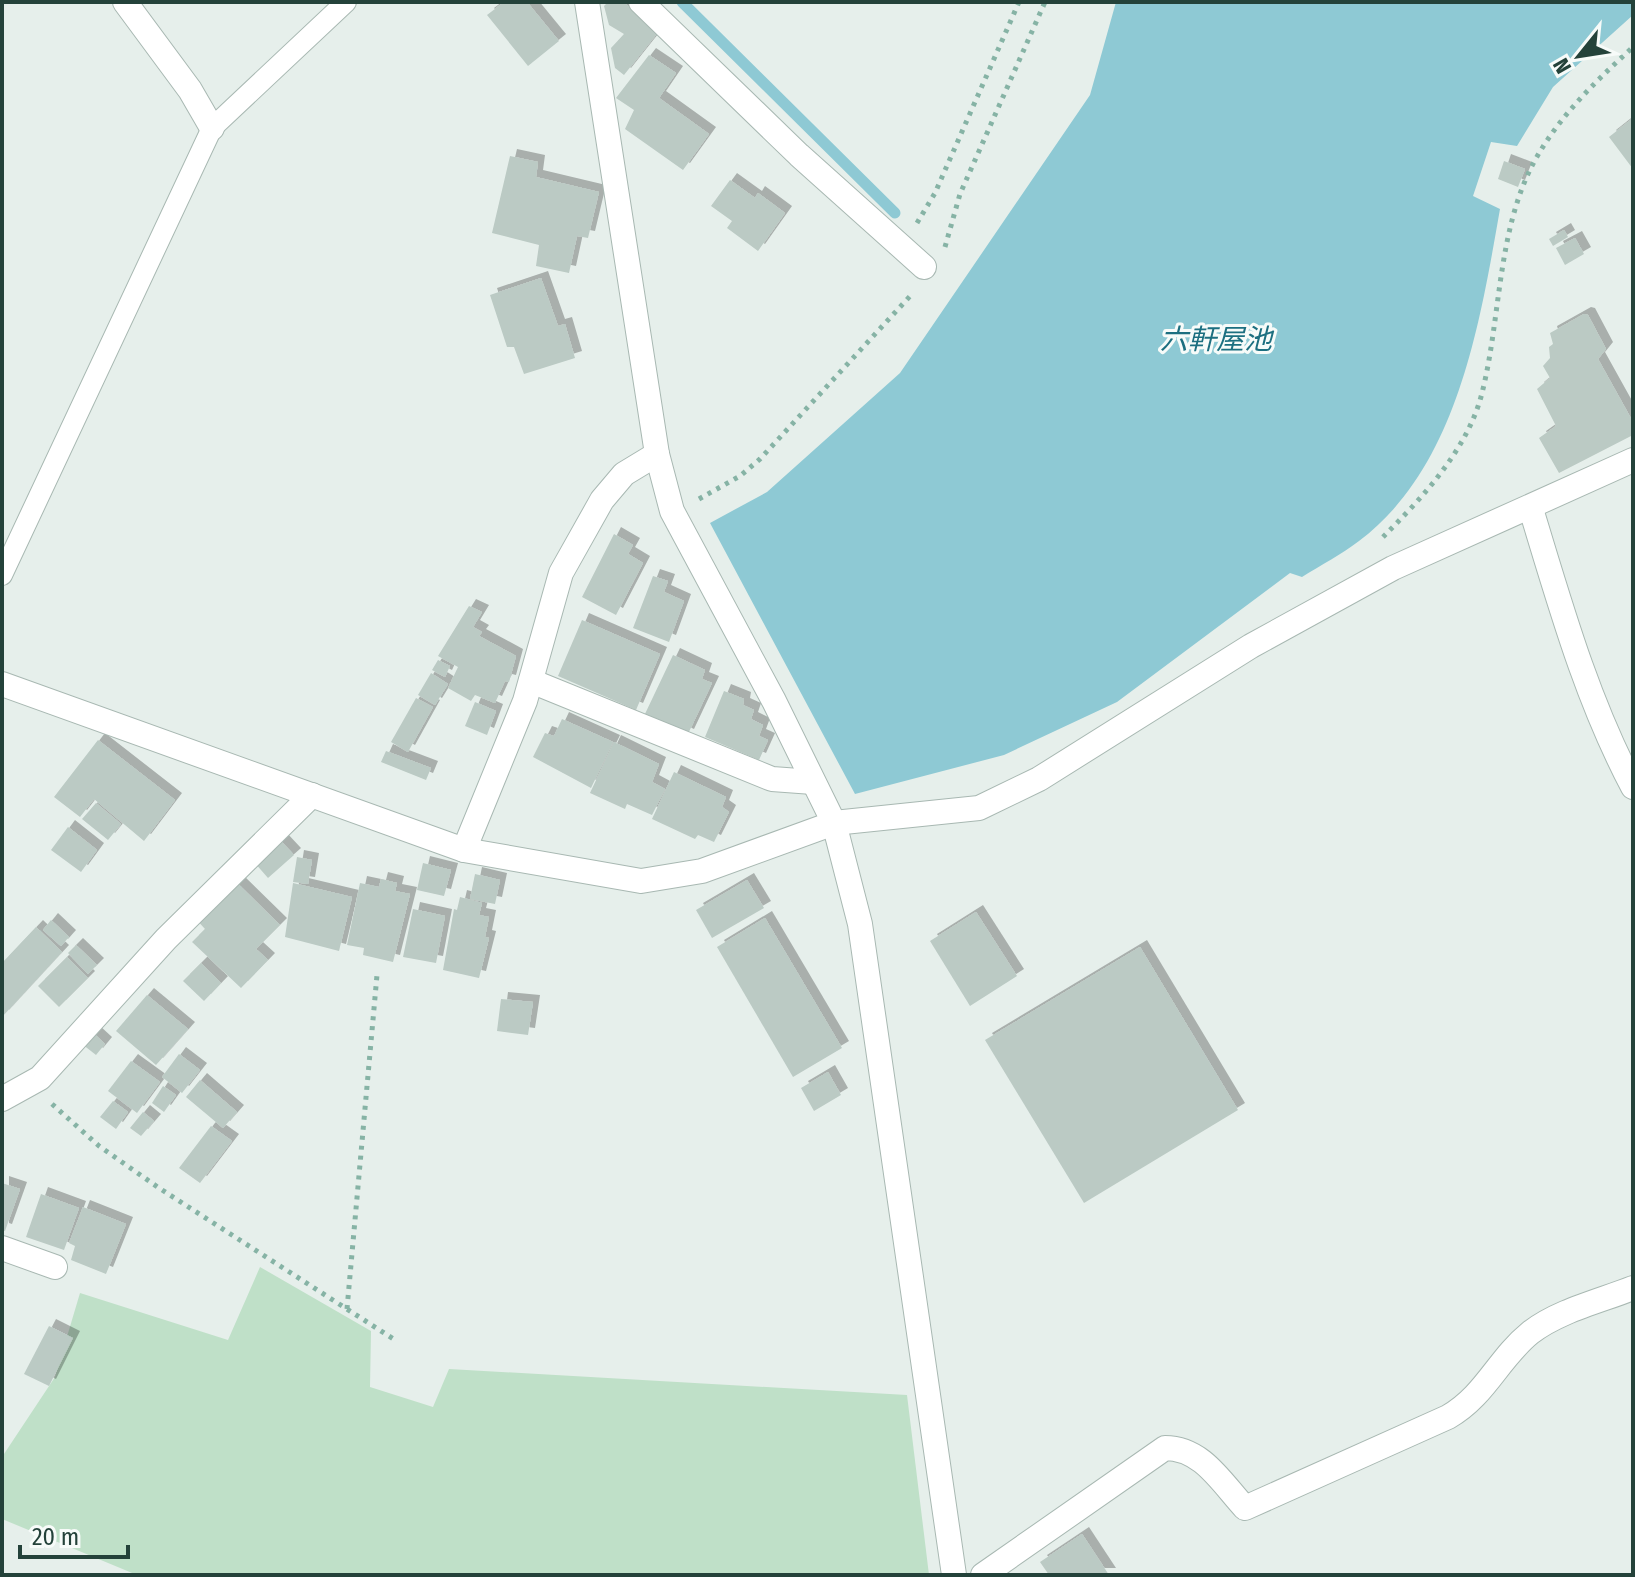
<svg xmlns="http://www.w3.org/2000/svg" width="1635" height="1577" viewBox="0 0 1635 1577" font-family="'Fira Sans Condensed','Noto Sans JP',sans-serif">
	<defs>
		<filter id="shadow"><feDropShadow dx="7" dy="-7" stdDeviation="0" flood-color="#0004"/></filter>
	</defs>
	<rect width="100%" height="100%" fill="#e6efeb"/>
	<path fill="#bfe0c8" d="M260,1267L371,1331L370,1387L433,1407L449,1369L907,1395L929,1575H137L2,1519V1457L55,1377L80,1293L228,1340Z"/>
	<path fill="#8ec9d4" d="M1116,2H1633V15L1553,87L1517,146L1491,142L1473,196L1500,209C1480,322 1458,467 1359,541C1342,554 1321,565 1302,577L1290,573L1117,702L1004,755L855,794L710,523L767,492L900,373L1090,95Z"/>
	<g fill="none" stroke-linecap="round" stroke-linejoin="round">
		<path stroke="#8ec9d4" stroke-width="11" d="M682,2L895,213"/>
	</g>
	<g fill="#bbcac4" filter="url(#shadow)">
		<path d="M504,2H527L559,41L528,66L487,15Z"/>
		<path d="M608,2H623L659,31L624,75L615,68L611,48L624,34L609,25L604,6Z"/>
		<path d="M649,55L676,73L659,98L709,134L683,170L625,129L634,110L616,98Z"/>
		<path d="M1633,118V169L1609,137Z"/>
		<path d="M510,156L538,162L536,177L599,192L588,238L577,236L569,273L536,266L539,245L492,233Z"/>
		<path d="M1504,161L1525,169L1518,187L1498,179Z"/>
		<path d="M730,180L755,198L758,193L785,213L758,251L727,228L732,221L711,206Z"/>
		<path d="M1564,230L1568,237L1553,246L1549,239Z"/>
		<path d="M1575,238L1584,254L1565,265L1556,248Z"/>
		<path d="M541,278L558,326L565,324L575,358L524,374L514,347H507L490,295Z"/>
		<path d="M1584,314L1588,315L1606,349L1598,359L1633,422V435L1559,473L1539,438L1556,426L1537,389L1550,378L1543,366L1550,358L1549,347L1553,344L1550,333Z"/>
		<path d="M614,534L633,545L628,554L643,563L616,615L582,597Z"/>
		<path d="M653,576L668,581L664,592L684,601L669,642L633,628Z"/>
		<path d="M469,606L482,612L473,627L482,632L479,636L516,656L509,682L505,681L495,703L475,695L471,701L448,688L458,667L438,656Z"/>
		<path d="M582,620L660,654L636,710L558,676Z"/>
		<path d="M673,655L705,670L702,679L712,683L687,736L644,716Z"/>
		<path d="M438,660L450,666L445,677L432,670Z"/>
		<path d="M431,673L448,684L435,705L418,695Z"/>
		<path d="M724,691L744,699L743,705L754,710L751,719L763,725L759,736L768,740L759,760L705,737Z"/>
		<path d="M416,698L433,707L408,752L391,742Z"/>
		<path d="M475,702L496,711L487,735L465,726Z"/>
		<path d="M562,719L613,742L591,788L533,757L545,733L554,736Z"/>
		<path d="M98,740L175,800L144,841L94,799L80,817L54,797Z"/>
		<path d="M614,742L659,764L652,782L665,789L652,815L627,804L625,809L590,793Z"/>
		<path d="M386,751L431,768L426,780L381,762Z"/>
		<path d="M674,772L726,797L722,807L729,812L714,842L698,835L695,839L652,819Z"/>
		<path d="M96,803L121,824L108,840L82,819Z"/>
		<path d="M68,827L97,850L81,872L51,850Z"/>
		<path d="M279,839L294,855L268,878L254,862Z"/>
		<path d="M297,857L312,860L308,884L293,882Z"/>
		<path d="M423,863L451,870L444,896L417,890Z"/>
		<path d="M475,874L500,880L495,904L470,899Z"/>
		<path d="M233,879L280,925L256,949L268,960L241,988L192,942L205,929L195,918Z"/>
		<path d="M381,879L397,883L395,891L410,894L393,962L363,955L364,948L347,945L360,883L379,887Z"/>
		<path d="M747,880L764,908L712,938L696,910Z"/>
		<path d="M293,883L352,897L339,951L285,937Z"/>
		<path d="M460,897L482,903L479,915L489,917L485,937L489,938L479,978L443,970L454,909L457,910Z"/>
		<path d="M413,909L445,916L436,963L403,957Z"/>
		<path d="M976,912L1017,976L970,1006L930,941Z"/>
		<path d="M765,918L842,1048L793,1077L717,947Z"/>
		<path d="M51,920L69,937L61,946L43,930Z"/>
		<path d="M36,927L62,952L2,1017V963Z"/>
		<path d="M76,945L97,965L88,974L68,953Z"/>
		<path d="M1140,947L1238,1110L1084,1203L985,1040Z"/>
		<path d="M67,957L88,978L59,1007L38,986Z"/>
		<path d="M201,963L221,983L204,1001L183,981Z"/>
		<path d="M147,995L188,1029L156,1065L116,1031Z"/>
		<path d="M501,999L533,1002L528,1035L497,1031Z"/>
		<path d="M92,1032L105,1044L96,1055L82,1044Z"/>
		<path d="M179,1054L200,1070L182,1093L162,1077Z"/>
		<path d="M131,1061L160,1082L137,1113L108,1091Z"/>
		<path d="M828,1072L841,1095L814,1111L801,1088Z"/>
		<path d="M200,1080L237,1112L223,1128L186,1097Z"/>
		<path d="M163,1086L176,1095L164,1112L152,1103Z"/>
		<path d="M113,1101L128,1112L116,1129L100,1117Z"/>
		<path d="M143,1112L154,1121L141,1136L130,1128Z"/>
		<path d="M211,1126L232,1141L200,1183L179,1168Z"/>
		<path d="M2,1183L20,1189L5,1231L2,1230Z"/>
		<path d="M41,1194L79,1208L64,1250L26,1237Z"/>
		<path d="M83,1207L126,1224L106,1274L71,1260L75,1246L69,1243Z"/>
		<path d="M49,1326L73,1338L49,1386L24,1374Z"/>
		<path d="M1082,1534L1109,1575H1049L1040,1562Z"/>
	</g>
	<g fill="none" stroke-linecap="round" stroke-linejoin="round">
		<defs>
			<path id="lane" d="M2,575L212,128L346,2"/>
			<g id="street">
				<path d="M125,2L190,90L212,128"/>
				<path d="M587,2L657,454L672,511L774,701L834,823L860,924L954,1575"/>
				<path d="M641,2L799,155L924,267"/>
				<path d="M1531,509C1560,604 1586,698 1633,787"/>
				<path d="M531,681L772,779L813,782"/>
				<path d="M2,684L464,850L641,881L702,871L834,823L979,808L1039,779L1251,646L1393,568L1633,460"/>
				<path d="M464,850L525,701L561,573L602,500L624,474L657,454"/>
				<path d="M2,1099L40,1078L166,939L312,795"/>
				<path d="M2,1248L55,1267"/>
				<path d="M983,1575L1165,1448C1202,1448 1221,1482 1245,1508L1448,1417C1485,1396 1498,1359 1530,1333C1558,1311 1600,1301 1633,1288"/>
			</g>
		</defs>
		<use href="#lane" stroke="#a8b8b2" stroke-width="22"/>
		<use href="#street" stroke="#a8b8b2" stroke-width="26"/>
		<g stroke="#86b3a5" stroke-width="5" stroke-dasharray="4 6" stroke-linecap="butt">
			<path d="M917,223L935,193L1019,2"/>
			<path d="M945,247L960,194L1045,2"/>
			<path d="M699,499L740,476L760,459L912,294"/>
			<path d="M1383,537C1423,497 1468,449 1482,393C1501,318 1497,231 1534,162C1559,116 1596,81 1633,47"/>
			<path d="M52,1104L99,1146L159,1188L395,1340"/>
			<path d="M347,1309L377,975"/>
		</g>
		<use href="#lane" stroke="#fff" stroke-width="20"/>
		<use href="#street" stroke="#fff" stroke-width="24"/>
	</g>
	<g text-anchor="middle" stroke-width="6" stroke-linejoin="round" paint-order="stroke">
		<g font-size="28" font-style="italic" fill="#1c6f80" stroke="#f7fbf9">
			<text x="1216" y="349">六軒屋池</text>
		</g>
	</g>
	<rect width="1635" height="1577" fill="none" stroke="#24423a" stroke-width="8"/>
	<g transform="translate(1579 56) rotate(240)" stroke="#f7fbf9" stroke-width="6" paint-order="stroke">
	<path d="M0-6L14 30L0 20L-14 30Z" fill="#24423a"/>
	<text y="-12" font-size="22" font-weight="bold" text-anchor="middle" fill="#24423a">N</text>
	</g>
	<path d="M20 1545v12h108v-12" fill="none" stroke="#24423a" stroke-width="4"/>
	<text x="32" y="1545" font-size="24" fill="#24423a" stroke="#f7fbf9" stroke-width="6" paint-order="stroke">20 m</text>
</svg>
